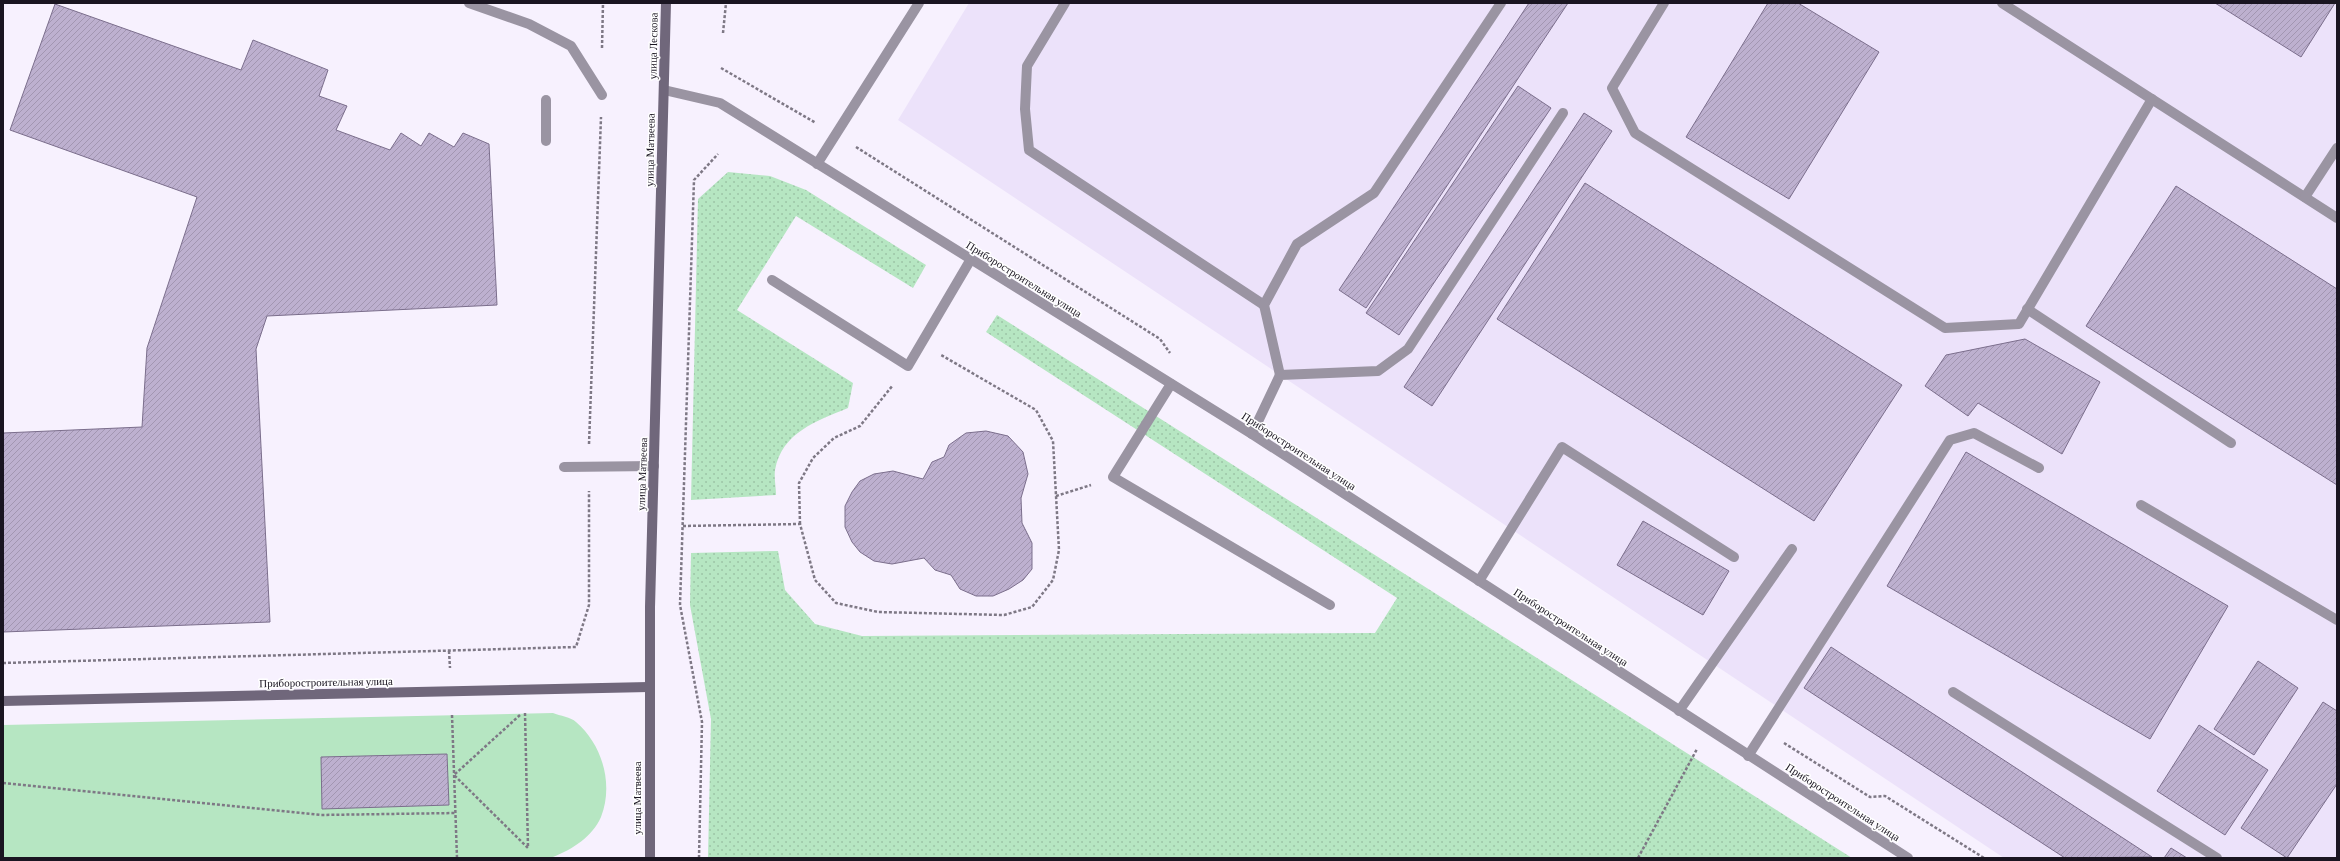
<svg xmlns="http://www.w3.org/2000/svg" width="2340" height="861" viewBox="0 0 2340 861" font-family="'Crimson Pro',serif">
	<defs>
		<pattern id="grass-dots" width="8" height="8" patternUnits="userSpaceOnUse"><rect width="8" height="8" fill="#b6e6c2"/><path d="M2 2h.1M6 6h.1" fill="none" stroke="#9cc4a6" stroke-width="1.8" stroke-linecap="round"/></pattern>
		<pattern id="building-hatch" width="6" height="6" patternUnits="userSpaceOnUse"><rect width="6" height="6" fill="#bdb0cf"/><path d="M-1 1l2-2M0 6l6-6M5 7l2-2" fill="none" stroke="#a296b1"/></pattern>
	</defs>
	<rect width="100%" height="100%" fill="#f7f1fe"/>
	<path fill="#ece2fa" d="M969,3H2337V858H2004L898,120Z"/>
	<g fill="url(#grass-dots)">
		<path d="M728,172L770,176L806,190L926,265L913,288L796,216L737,310L853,383L848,408C817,421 782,432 775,470C774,478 776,487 776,495L691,500L698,199Z"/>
		<path d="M997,315L1852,858H708L711,719L690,605L691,553L778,551L785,590L815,624L862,636L1375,633L1397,598L986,332Z"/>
	</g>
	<path fill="#b6e6c2" d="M553,713C560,716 571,717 576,722C602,744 614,784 601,817C592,837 573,849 553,857L3,858V725Z"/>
	<g fill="url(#building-hatch)" stroke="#7b6e8c">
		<path d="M1529,3H1568L1366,308L1339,290Z"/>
		<path d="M1768,3H1798L1879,52L1789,199L1686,137Z"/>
		<path d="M2215,3H2335L2301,57Z"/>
		<path d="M55,4L241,70L253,40L328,70L319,96L347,106L336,130L390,150L401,133L421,146L429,133L454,147L463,133L489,144L497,305L267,316L256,349L270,622L3,632V433L142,427L147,348L197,197L10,130Z"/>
		<path d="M1518,86L1551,108L1399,335L1366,313Z"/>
		<path d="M1584,113L1612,131L1432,406L1404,387Z"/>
		<path d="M1585,183L1902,385L1814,521L1497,319Z"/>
		<path d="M2176,186L2337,289V485L2086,326Z"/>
		<path d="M2025,339L2100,382L2062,454L1978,403L1968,416L1925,386L1946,355Z"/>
		<path d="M986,431L1008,436L1023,452L1028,474L1021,498L1022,523L1032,543V569L1023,580L1009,589L993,596H976L960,589L951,575L935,570L924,558L892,564L874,561L860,552L852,542L845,527V506L852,492L860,481L874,474L893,471L923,479L932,462L944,457L949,445L966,433Z"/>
		<path d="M1966,452L2228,606L2150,739L1887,586Z"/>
		<path d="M1643,521L1729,571L1703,615L1617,565Z"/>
		<path d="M1831,647L2152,857L2065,858L1804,688Z"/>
		<path d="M2258,661L2298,688L2254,755L2214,729Z"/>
		<path d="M2323,702L2337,711V784L2287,858L2241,828Z"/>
		<path d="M2199,725L2268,770L2225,835L2157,791Z"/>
		<path d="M447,754L449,805L322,809L321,757Z"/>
		<path d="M2171,848L2187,858H2164Z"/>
	</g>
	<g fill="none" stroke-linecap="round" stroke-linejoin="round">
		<g stroke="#7e7885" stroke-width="2.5" stroke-dasharray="3 2" stroke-linecap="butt">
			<path d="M723,33L726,3"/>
			<path d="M602,48L603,3"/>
			<path d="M721,68L816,123"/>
			<path d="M856,147L1160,339L1170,353"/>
			<path d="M589,444L601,117"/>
			<path d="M1056,496L1091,485"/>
			<path d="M800,524L799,483L813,458L834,438L860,426L893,385"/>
			<path d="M683,526L800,524L815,580L836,603L878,612L1004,615L1032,607L1053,580L1059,550L1053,441L1036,410L941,355"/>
			<path d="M449,651L450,668"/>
			<path d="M3,663L576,647L589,605V491"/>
			<path d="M525,713L528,848"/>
			<path d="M452,715L457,858"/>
			<path d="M520,715L454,775L528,848"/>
			<path d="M1784,743L1870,797L1885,796L1984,858"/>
			<path d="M3,783L321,815L455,813"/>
			<path d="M699,858L702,722L680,605L694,180L718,154"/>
			<path d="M1638,858L1697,749"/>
		</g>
		<g stroke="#9a94a2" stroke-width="10">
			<path d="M469,3L529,24L571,46L602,95"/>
			<path d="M1065,3L1027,66L1025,109L1029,150L1264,305"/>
			<path d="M1664,3L1612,88L1635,133L1945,328L2019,324L2152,99"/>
			<path d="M2002,3L2337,218"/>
			<path d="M546,100V141"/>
			<path d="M817,164L919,3"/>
			<path d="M2305,197L2337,148"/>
			<path d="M772,280L908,366L971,259"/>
			<path d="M2027,309L2231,443"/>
			<path d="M1280,375L1264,305L1297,244L1374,193L1501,3"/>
			<path d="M1171,384L1113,477L1330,605"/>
			<path d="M1252,434L1280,375L1378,371L1408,349L1563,113"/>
			<path d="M564,467L654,466"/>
			<path d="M2141,505L2337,620"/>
			<path d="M1479,581L1562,447L1734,557"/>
			<path d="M1953,692L2217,858"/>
			<path d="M1679,711L1792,549"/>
			<path d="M1748,756L1950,440L1974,433L2039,468"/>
		</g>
		<path stroke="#9a94a2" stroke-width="10" d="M664,90L720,103L1252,434L1908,858"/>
		<g stroke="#70677b" stroke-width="10">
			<path d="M3,701L649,687"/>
			<path d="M650,858V607L666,3"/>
		</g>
	</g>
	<g text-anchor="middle" stroke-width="3" stroke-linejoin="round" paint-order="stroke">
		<g font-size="11" fill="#1a1521" stroke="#fff">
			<text transform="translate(653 46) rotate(-89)" y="4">улица Лескова</text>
			<text transform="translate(650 150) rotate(-89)" y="4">улица Матвеева</text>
			<text transform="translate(1024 279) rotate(32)" y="4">Приборостроительная улица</text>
			<text transform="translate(1299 451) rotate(33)" y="4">Приборостроительная улица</text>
			<text transform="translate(642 474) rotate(-88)" y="4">улица Матвеева</text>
			<text transform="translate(1571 627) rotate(33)" y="4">Приборостроительная улица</text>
			<text transform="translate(326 682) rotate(-1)" y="4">Приборостроительная улица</text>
			<text transform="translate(637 798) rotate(-90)" y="4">улица Матвеева</text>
			<text transform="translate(1843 802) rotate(33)" y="4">Приборостроительная улица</text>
		</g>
	</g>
	<rect width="2340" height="861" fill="none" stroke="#1a1521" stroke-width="8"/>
</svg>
